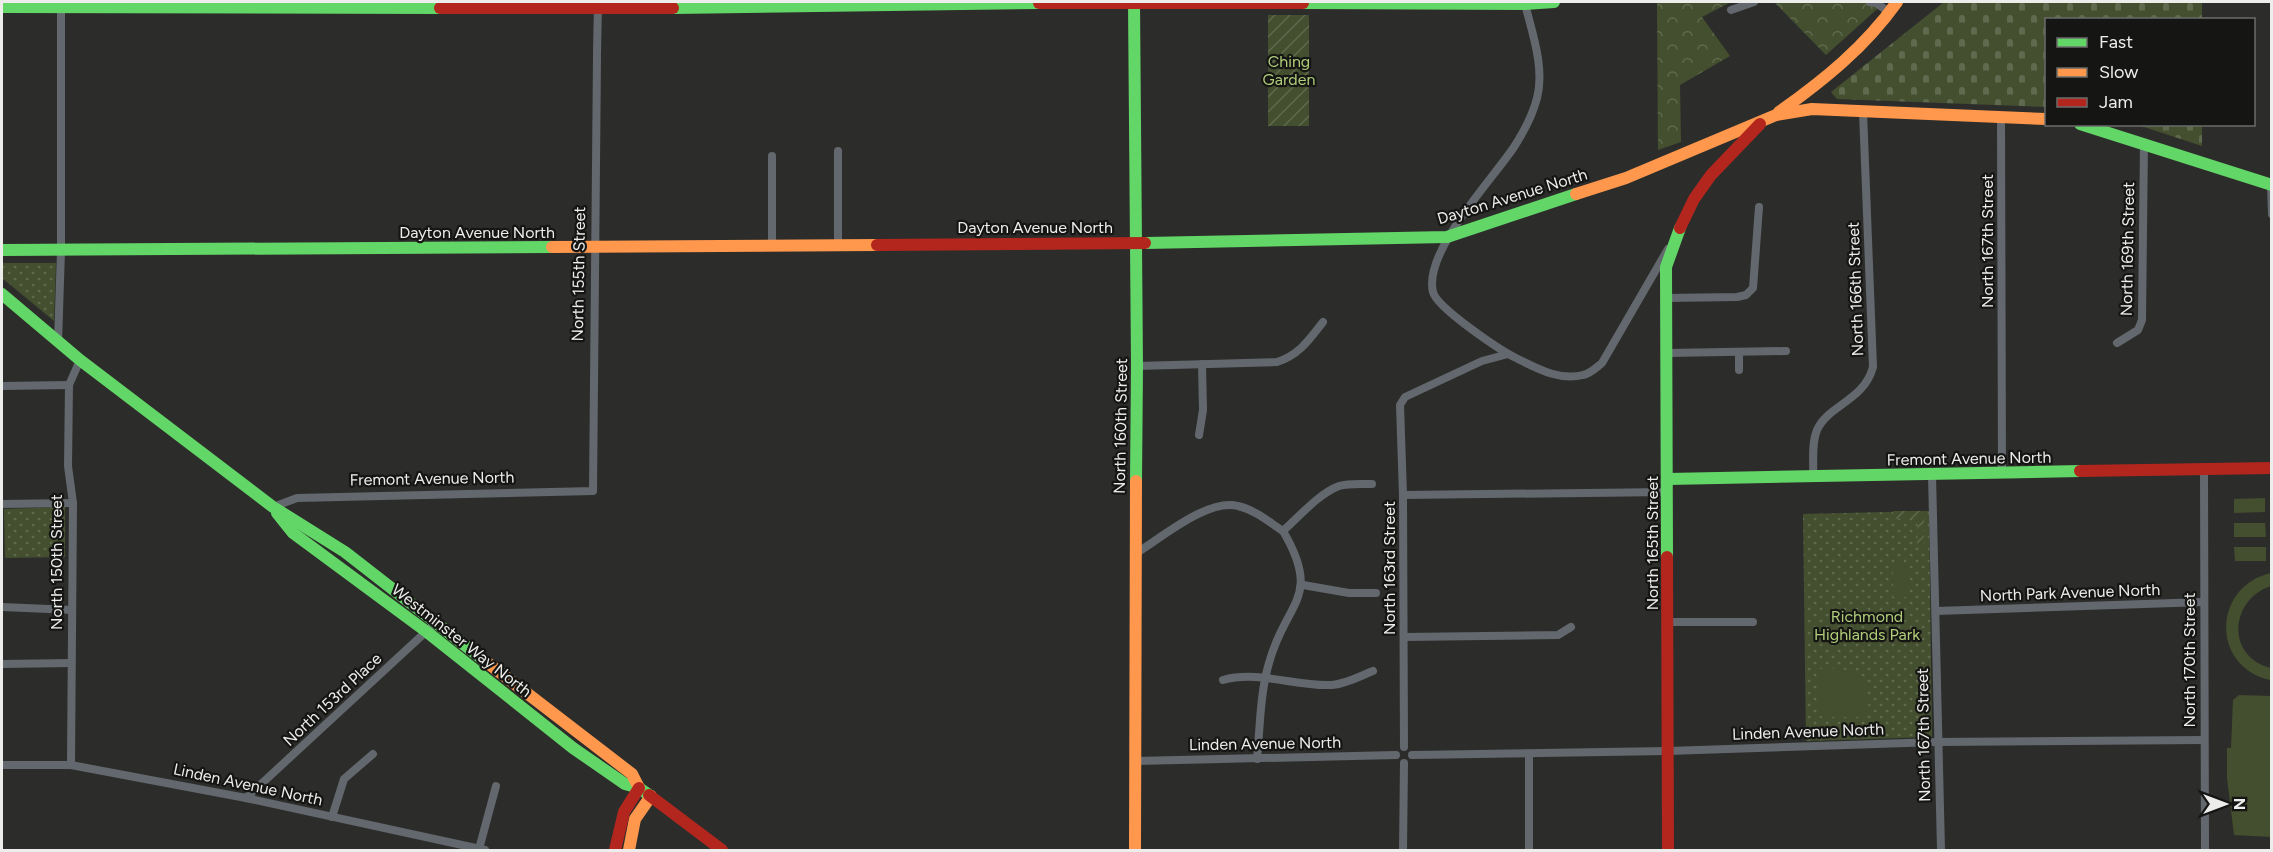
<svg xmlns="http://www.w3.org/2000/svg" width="2273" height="852" viewBox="0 0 2273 852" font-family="Figtree,sans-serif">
	<defs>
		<pattern id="grass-dots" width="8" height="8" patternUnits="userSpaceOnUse" patternTransform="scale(1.5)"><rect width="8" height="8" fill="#444f2f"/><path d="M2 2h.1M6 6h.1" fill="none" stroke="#5f694d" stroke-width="1.8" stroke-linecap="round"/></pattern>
		<pattern id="forest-crowns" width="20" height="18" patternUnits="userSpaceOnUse" patternTransform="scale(1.5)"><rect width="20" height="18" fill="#444f2f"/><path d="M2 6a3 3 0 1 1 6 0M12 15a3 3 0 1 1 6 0" fill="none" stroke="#5f694d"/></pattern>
		<pattern id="cemetery-stones" width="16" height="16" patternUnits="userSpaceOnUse" patternTransform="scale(1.5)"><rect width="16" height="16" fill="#444f2f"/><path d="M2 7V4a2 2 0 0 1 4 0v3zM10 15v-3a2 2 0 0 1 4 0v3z" fill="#5f694d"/></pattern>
		<pattern id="garden-furrows" width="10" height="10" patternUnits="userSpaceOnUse" patternTransform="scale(1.5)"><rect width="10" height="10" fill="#444f2f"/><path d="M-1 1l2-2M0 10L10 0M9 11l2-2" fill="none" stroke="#5f694d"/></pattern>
	</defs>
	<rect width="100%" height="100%" fill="#2c2d2a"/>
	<g fill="url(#grass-dots)">
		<path d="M2,263H56L54,321L2,278Z"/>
		<path d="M65,507V557L5,558L4,509Z"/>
		<path d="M1929,511L1932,737L1806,741L1803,514Z"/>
	</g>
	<g fill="url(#forest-crowns)">
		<path d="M1657,2H1731L1702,17L1730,56L1680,85L1681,142L1658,150Z"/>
		<path d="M1774,2H1885L1826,55Z"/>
	</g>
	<g fill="url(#cemetery-stones)">
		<path d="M1944,2H2202V19L2046,20V107L1837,99L1831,92Z"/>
		<path d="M2138,125H2202V146Z"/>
	</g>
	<g fill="url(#garden-furrows)">
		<rect x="1268" y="15" width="41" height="111"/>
		<path d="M1893,511H1924V546H1919L1917,543L1918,518L1893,519Z"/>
	</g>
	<g fill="#444f2f">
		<path d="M2265,498V512L2234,513V499Z"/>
		<path d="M2234,523H2265L2266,537H2234Z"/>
		<path d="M2234,547H2266V561H2235Z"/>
		<rect x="1893" y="564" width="17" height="33"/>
		<path d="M2271,573V586C2229,600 2226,657 2271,668V684L2270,680C2210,666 2213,586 2271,573Z"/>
		<path d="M1840,668C1869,678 1869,688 1868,717H1822L1819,714V669Z"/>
		<path d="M2239,695L2271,696V837L2234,835L2227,778V748H2231L2233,700Z"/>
	</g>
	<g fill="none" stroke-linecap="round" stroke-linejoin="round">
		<g stroke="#63686e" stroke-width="8">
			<path d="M1870,2L1876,3L1889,12"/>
			<path d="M1525,4C1532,32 1545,68 1537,98C1533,114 1523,133 1514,147C1492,180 1423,252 1433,292C1437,308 1501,351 1518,359C1538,369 1560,381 1583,375C1590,374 1597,367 1602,363L1668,249"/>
			<path d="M1731,10L1754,2"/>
			<path d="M597,54L598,2"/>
			<path d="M2001,117L2002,474"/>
			<path d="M838,151V244"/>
			<path d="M2271,185L2272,214"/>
			<path d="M772,244V156"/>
			<path d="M1666,298L1737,297L1746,295L1753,288L1759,207"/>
			<path d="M58,342L61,251V6"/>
			<path d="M2117,343L2138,330L2142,320L2144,143"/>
			<path d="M1739,352V370"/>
			<path d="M1668,353L1786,351"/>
			<path d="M1137,366L1277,362C1299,355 1309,340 1323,322"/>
			<path d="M2,386L69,385"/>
			<path d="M1199,435L1203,410L1202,364"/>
			<path d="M2204,470L2205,850"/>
			<path d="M1932,475L1941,850"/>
			<path d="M1813,478C1814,463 1811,444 1817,430C1828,405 1864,401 1873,367L1863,112"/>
			<path d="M1403,495L1668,492"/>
			<path d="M2,504L73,503"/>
			<path d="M273,507L297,498L593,491L597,57"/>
			<path d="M1135,554C1161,538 1208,498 1238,506C1255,510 1269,522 1283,531"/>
			<path d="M1303,585L1349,593H1376"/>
			<path d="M2,607L72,610"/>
			<path d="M1936,611L2204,602"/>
			<path d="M1668,622H1753"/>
			<path d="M1404,637L1558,635L1571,627"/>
			<path d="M2,664L71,663"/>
			<path d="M1223,680C1259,670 1296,687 1332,685C1346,684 1360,676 1373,671"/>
			<path d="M1404,747L1403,495L1400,405L1405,397L1482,361L1508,354"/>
			<path d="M1412,755L1668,751L1937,742L2204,740"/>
			<path d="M1257,759C1260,728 1260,693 1269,663C1285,602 1323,599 1283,531C1299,517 1318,494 1339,486C1349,483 1361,484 1372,484"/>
			<path d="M1135,761L1396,755"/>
			<path d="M2,765H71L246,798L485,850"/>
			<path d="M71,765L73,503L68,466L69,385L80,360"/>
			<path d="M246,798L430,628"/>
			<path d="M332,817L344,779L373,754"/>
			<path d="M479,849L496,786"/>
			<path d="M1403,850L1404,763"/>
			<path d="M1529,850V754"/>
		</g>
		<g stroke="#63d668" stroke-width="12">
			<path d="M1134,2L1137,366L1136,481"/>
			<path d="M1303,3L1525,4L1554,2"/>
			<path d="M2,7L440,8"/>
			<path d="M673,8L1039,3"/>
			<path d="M2080,124L2272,185"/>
			<path d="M1145,243L1447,237L1576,194"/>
			<path d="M2,250L552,247"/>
			<path d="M2,294L80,360L273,507L345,552L485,661"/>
			<path d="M1668,479L2080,471"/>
			<path d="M277,513L293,533L427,632L573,748L625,784L639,788L649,795"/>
			<path d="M1667,557L1666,267L1680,228"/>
		</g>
		<g stroke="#ff974d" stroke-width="12">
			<path d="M1779,112C1824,80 1865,47 1897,2"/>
			<path d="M1576,194L1626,178L1776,115L1812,109L2046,119"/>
			<path d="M552,247L877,245"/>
			<path d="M485,661L632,774L639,788"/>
			<path d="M629,850L635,819L651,796"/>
			<path d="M1135,850L1136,481"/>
		</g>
		<g stroke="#b3261e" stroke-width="12">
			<path d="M1039,3H1303"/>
			<path d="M440,8H673"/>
			<path d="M1680,228L1694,199L1711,175L1760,124"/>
			<path d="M877,245L1145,243"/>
			<path d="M2080,471L2272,468"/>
			<path d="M1667,557L1668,850"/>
			<path d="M649,795L722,850"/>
			<path d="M615,850L624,812L639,788"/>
		</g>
	</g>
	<g text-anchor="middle" stroke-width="4.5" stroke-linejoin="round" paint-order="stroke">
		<g font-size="16" fill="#b1cd7a" stroke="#151614">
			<text x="1289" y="67">Ching<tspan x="1289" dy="18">Garden</tspan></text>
			<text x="1867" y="622">Richmond<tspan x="1867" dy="18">Highlands Park</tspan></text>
		</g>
		<g font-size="16" fill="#edeeeb" stroke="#151614">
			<text transform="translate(1512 196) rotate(-17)" y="6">Dayton Avenue North</text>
			<text x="1035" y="233">Dayton Avenue North</text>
			<text x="477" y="238">Dayton Avenue North</text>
			<text transform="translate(1987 241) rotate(-90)" y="6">North 167th Street</text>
			<text transform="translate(2127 249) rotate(-89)" y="6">North 169th Street</text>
			<text transform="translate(578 274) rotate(-89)" y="6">North 155th Street</text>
			<text transform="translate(1855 289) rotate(-92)" y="6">North 166th Street</text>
			<text transform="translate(1120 426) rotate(-89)" y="6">North 160th Street</text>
			<text transform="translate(1969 458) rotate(-1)" y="6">Fremont Avenue North</text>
			<text transform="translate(432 478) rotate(-1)" y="6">Fremont Avenue North</text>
			<text transform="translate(1652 543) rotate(-90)" y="6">North 165th Street</text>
			<text transform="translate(56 562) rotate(-90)" y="6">North 150th Street</text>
			<text transform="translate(1389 568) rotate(-90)" y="6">North 163rd Street</text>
			<text transform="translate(2070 592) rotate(-2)" y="6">North Park Avenue North</text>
			<text transform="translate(462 640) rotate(38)" y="6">Westminster Way North</text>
			<text transform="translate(2189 660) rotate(-90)" y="6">North 170th Street</text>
			<text transform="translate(332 699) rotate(-43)" y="6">North 153rd Place</text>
			<text transform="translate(1808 731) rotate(-2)" y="6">Linden Avenue North</text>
			<text transform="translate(1923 735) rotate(-91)" y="6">North 167th Street</text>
			<text transform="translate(1265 743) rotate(-1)" y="6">Linden Avenue North</text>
			<text transform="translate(248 784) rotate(12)" y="6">Linden Avenue North</text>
		</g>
	</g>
	<rect width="2273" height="852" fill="none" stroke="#edeeeb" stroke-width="6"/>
	<rect x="2045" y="18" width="210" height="108" fill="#151614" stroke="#6b6c6a" stroke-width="1.5"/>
	<rect x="2057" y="38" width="30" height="9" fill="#63d668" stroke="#6b6c6a" stroke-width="1.5"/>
	<text x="2099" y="48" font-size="18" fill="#edeeeb">Fast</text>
	<rect x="2057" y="68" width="30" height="9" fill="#ff974d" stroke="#6b6c6a" stroke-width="1.5"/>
	<text x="2099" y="78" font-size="18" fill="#edeeeb">Slow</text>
	<rect x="2057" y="98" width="30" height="9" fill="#b3261e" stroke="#6b6c6a" stroke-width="1.5"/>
	<text x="2099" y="108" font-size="18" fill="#edeeeb">Jam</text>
	<g transform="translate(2225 804) rotate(90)" stroke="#151614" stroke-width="4.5" paint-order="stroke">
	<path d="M0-4.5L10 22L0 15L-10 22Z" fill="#edeeeb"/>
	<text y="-9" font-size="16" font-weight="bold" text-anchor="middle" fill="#edeeeb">N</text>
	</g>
</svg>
